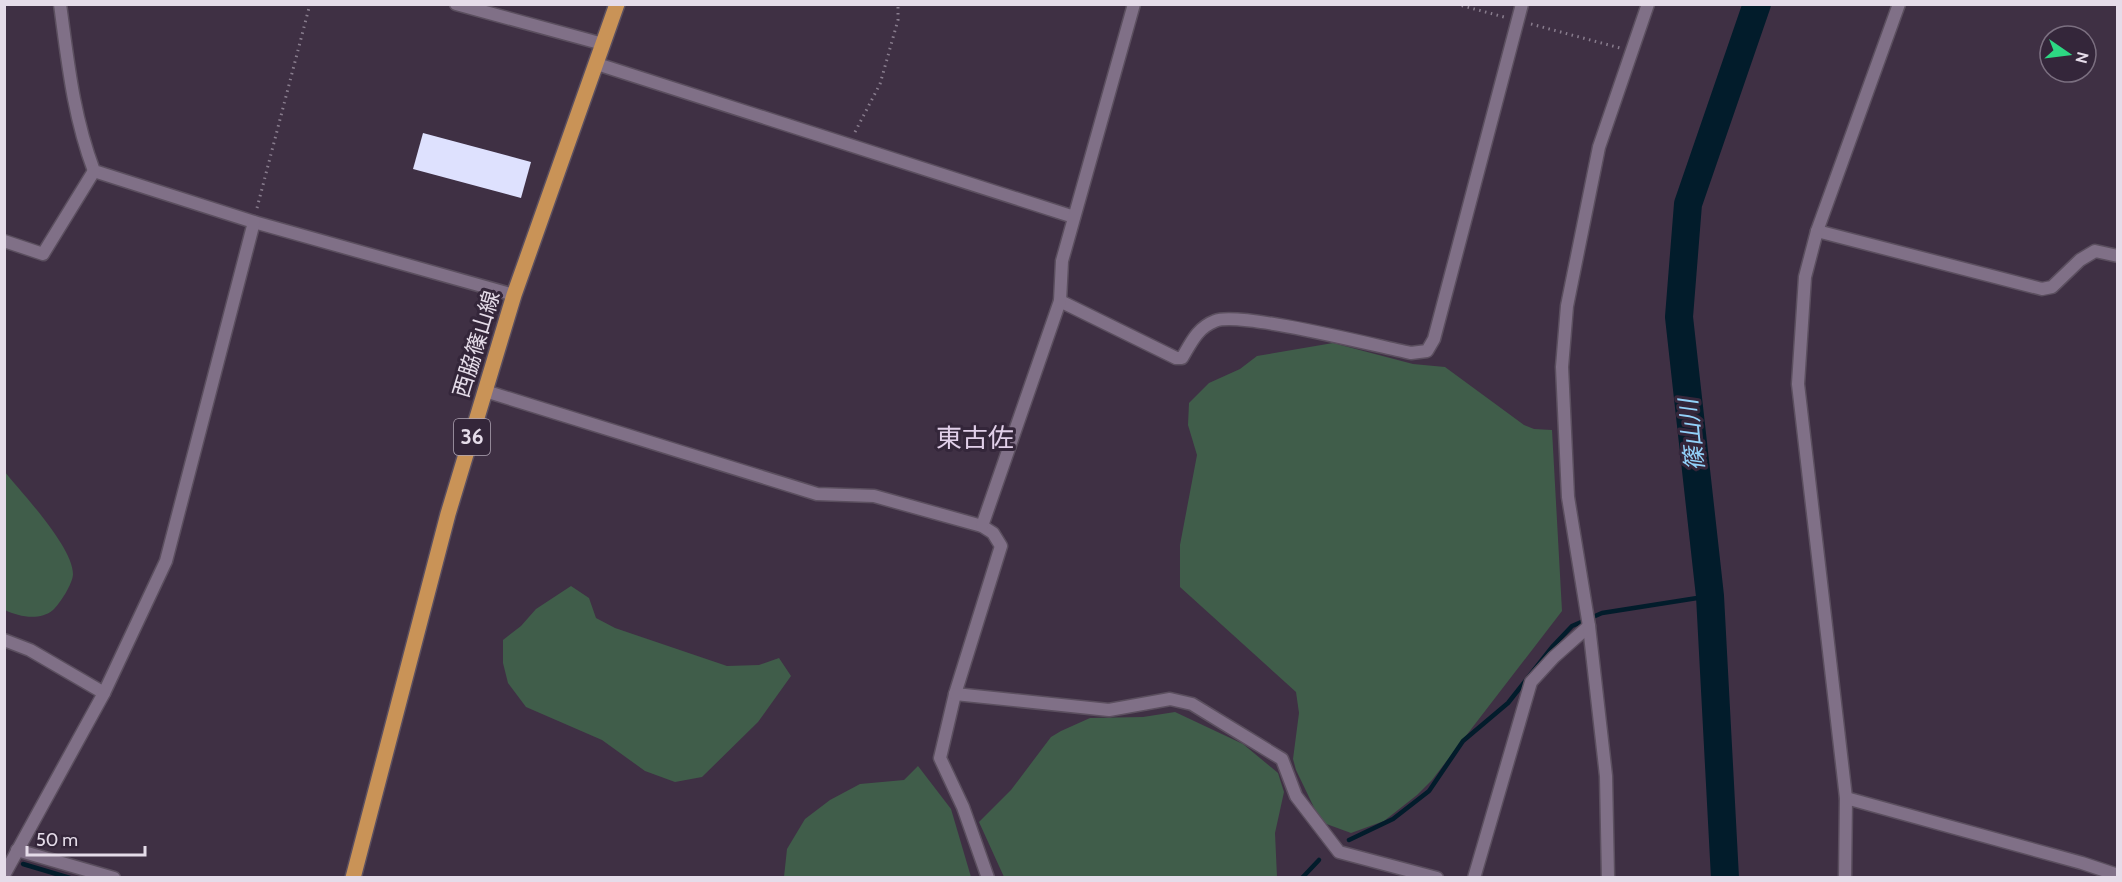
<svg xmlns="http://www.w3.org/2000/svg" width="2122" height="882" viewBox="0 0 2122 882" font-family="Cabin,'Noto Sans JP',sans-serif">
	<rect width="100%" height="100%" fill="#3f3044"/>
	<g fill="#405d4a">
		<path d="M1333,343L1413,364L1445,367L1524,425L1534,429L1552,430L1562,611L1432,780L1417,795L1384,821L1351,833L1321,822L1296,770L1293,759L1299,713L1296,692L1180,587V545L1197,455L1188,425L1189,403L1209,383L1240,369L1257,356Z"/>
		<path d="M4,471C22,493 73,547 73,574C73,583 60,604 53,610C40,621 19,617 5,610Z"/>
		<path d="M571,586L589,598L596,618L615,628L727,666L759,665L779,658L791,676L758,722L702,777L675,782L645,771L602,740L526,707L508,683L503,663V640L521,626L536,609Z"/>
		<path d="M1175,712L1243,744L1278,773L1284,792L1275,833L1277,877H1004L979,822L1011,790L1051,737L1061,731L1090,718L1143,717Z"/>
		<path d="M918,766L951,809L971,877H784L787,849L805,819L830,800L860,784L904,780Z"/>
	</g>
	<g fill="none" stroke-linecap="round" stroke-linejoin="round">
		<g stroke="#021c2b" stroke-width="4.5">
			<path d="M1349,840L1393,819L1429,791L1463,741L1508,703L1553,646L1572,626L1602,613L1710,596"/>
			<path d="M23,864L70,878"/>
			<path d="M1302,878L1319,860"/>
		</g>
		<path stroke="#021c2b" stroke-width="28" d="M1725,878L1710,596L1679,317L1688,204L1757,4"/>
	</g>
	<path fill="#dee1fe" d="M423,133L531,162L521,198L413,169Z"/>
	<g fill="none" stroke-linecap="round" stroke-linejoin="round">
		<defs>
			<g id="street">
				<path d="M60,4C68,63 73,115 94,171L254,222L514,295"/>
				<path d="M456,4L603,44"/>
				<path d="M597,64L1074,217"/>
				<path d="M1817,231L2042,289L2052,287L2080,260L2095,251L2118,256"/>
				<path d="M4,241L43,254L94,171"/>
				<path d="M1060,301L1176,358H1182C1191,343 1197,328 1215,321C1240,311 1377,346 1411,353L1427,351L1434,339L1522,4"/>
				<path d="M485,391L817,494L874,496L982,526L993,533L1001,546L955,694L940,758L963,807L988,878"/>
				<path d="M982,526L1060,301L1062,261L1134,4"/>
				<path d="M4,640L30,650L104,693"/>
				<path d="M955,694L1109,710L1170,699L1192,704L1282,759L1296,796L1339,852L1437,878"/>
				<path d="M1846,798L2082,863L2118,875"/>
				<path d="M17,850L114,878"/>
				<path d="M4,875L104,693L166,561L254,222"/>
				<path d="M1474,878L1531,682L1554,657L1589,626"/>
				<path d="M1608,878L1606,776L1589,626L1568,497L1562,367L1567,306L1599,147L1648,4"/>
				<path d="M1845,878L1846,798L1798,384L1805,277L1817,231L1899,4"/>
			</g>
			<path id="primary" d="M353,878L448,514L514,295L617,4"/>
		</defs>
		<use href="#street" stroke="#5b4f5f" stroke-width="15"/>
		<use href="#primary" stroke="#5b4f5f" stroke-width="18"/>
		<g stroke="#897d8e" stroke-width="3" stroke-dasharray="1.5 4.5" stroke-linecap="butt">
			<path d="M1456,4L1504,17"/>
			<path d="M1531,24L1620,48"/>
			<path d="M855,132L880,84L898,20V4"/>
			<path d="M257,208L310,4"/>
		</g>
		<use href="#street" stroke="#807087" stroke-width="12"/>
		<use href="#primary" stroke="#c99357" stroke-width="15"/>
	</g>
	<g text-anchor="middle" stroke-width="6" stroke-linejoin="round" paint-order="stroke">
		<rect fill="#34263a" stroke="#b0a5b4" stroke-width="1.5" x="454" y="419" width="36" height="36" rx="4.5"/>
		<g font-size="21" font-weight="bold" fill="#e5dce9">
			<text x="472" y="444">36</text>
		</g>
		<g font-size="22" fill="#e5dce9" stroke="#34263a">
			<text transform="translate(476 344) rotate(-73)" y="8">西脇篠山線</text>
		</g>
		<g font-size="24" font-style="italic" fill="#92d1f9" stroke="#34263a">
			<text transform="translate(1692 435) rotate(-96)" y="8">篠山川</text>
		</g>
		<g font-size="26" fill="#e1cfe9" stroke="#34263a">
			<text x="975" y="447">東古佐</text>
		</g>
	</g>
	<rect width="2122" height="882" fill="none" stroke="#e5dce9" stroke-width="12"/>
	<g transform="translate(2068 54) rotate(104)"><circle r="28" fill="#34263a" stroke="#7b6f80" stroke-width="1.5"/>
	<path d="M0-4.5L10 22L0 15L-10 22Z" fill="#2dd883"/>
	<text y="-9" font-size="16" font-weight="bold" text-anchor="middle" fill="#e5dce9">N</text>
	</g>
	<path d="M27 846v9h118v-9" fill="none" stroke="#e5dce9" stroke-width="3"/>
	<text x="36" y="846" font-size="18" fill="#e5dce9" stroke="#34263a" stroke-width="4.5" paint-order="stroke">50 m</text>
</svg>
